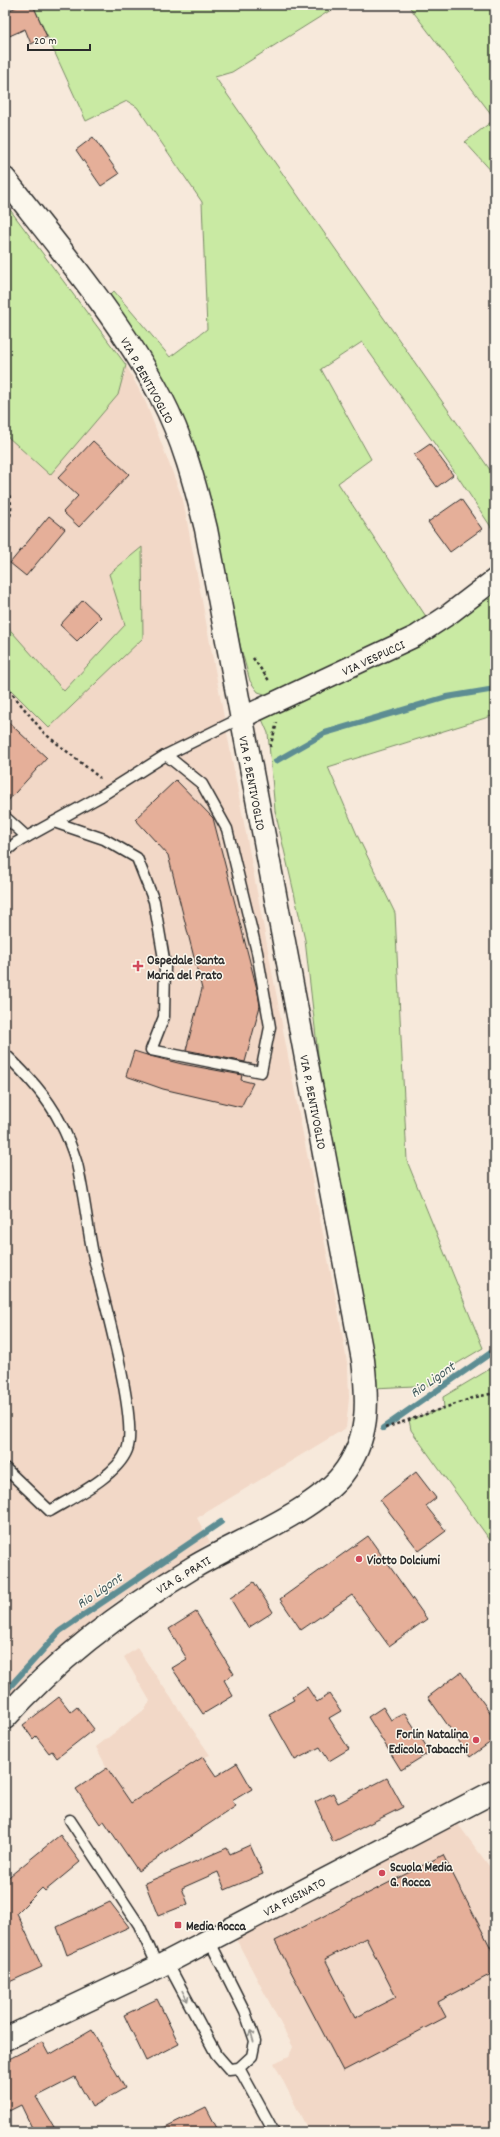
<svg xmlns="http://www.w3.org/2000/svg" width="500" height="2137" viewBox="0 0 500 2137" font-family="Dekko,sans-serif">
	<rect width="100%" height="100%" fill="#f7e9db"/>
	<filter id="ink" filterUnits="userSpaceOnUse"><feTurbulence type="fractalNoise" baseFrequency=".025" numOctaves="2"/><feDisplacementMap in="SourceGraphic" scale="8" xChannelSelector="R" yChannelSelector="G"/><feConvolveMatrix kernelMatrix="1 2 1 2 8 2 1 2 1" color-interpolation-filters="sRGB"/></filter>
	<g filter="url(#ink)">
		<g fill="#f2d8c7">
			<path d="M5,214L86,319L124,377L126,365L146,403L183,500L298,1109L337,1304L348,1368L349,1398L346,1428L197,1518L210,1542L118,1600L35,1668L5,1700Z"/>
			<path d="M137,1648L210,1755L203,1758L236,1806L165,1854L107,1768L96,1747L144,1710L150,1701L124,1657Z"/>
			<path d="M449,1812L495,1874V2132H309L274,2063L289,2056L293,2047L237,1941L228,1929Z"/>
		</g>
		<g fill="#c9eaa3" stroke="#7a8a67">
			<path d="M33,5H339L232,72L215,77L495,477V533L454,471L362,342L321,369L371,459L338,483L429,621L495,579V715L328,767L358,837L395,913L407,1161L483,1348L436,1376L434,1385L374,1388L325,1116L305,940L275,811L268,733L258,710L268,695L258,692L250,681L240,645L214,513L200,462L183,418L164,379L140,338L109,296L114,291L170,357L207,329L202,202L137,107L127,101L86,121Z"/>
			<path d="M408,5H495V175L465,142L495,119Z"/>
			<path d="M5,203L126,365L118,395L50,475L8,437L5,430Z"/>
			<path d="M142,547L143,638L49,728L5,684V624L64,691L125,625L109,574Z"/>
			<path d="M495,1366V1547L411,1430L409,1420L444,1408L443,1397Z"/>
		</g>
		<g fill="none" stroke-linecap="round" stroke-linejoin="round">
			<g stroke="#5d8d93" stroke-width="6">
				<path d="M276,761L325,733L447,697L495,689"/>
				<path d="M383,1428L495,1350"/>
				<path d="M5,1692L60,1631L221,1522"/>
			</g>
		</g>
		<g fill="#e5af99" stroke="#2b2b2b" fill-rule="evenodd">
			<path d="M21,5H33L47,37L31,44L25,29L5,38V12Z"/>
			<path d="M93,137L119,174L101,186L76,150Z"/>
			<path d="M93,441L129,474L79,527L63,512L78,496L58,478Z"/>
			<path d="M430,444L453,475L437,487L414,455Z"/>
			<path d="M461,499L482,529L450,552L428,522Z"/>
			<path d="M49,516L65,529L26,576L10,563Z"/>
			<path d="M83,600L101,617L77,641L60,625Z"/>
			<path d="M5,719L47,758L5,804Z"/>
			<path d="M176,780L213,818L258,993L260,1006L245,1062L186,1050L202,989L168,855L135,819Z"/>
			<path d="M134,1051L150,1056L182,1064L242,1075L241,1080L253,1083L241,1107L163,1089L126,1076Z"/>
			<path d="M416,1472L436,1498L426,1506L446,1531L419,1551L380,1500Z"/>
			<path d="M368,1536L427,1619L389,1646L352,1595L301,1630L280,1599Z"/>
			<path d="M254,1582L273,1612L248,1628L230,1598Z"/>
			<path d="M196,1612L234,1674L224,1680L233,1696L203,1714L172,1668L187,1659L169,1629Z"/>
			<path d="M461,1672L495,1719V1739L470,1757L428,1697Z"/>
			<path d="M307,1687L317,1702L329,1694L341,1711L329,1718L349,1749L329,1761L320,1747L295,1760L269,1714L294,1700L292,1697Z"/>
			<path d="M59,1697L71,1712L77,1707L94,1729L57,1758L52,1751L49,1753L36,1736L33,1739L23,1725Z"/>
			<path d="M383,1707L391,1720L405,1713L430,1752L401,1770L368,1717Z"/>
			<path d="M203,1757L216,1776L237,1763L252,1789L232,1801L236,1806L138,1871L104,1821L100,1824L76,1789L107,1768L131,1803Z"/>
			<path d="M387,1778L403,1807L333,1842L315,1802L333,1793L338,1803Z"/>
			<path d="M60,1835L80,1862L45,1891L42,1888L17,1913L42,1967L5,1984V1880Z"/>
			<path d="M250,1845L263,1874L225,1890L218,1872L182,1888L188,1904L158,1916L145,1883L227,1848L230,1854Z"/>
			<path d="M443,1855L495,1956V1972L438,2002L446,2017L343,2071L275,1941ZM366,1938L396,1997L355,2018L325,1959Z"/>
			<path d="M110,1902L129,1927L67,1955L57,1927Z"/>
			<path d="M157,1999L179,2044L146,2061L124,2015Z"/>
			<path d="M92,2030L125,2088L92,2107L75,2077L36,2097L57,2132H34L21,2105L5,2113V2061L42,2042L49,2055Z"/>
			<path d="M206,2107L219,2132H155Z"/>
		</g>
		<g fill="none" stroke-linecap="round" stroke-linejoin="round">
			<defs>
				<g id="lane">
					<path d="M5,817L27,837"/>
					<path d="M54,822L104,839L137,858L154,901L165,965L164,1017L151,1050L261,1072L270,1027L257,952L227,829L202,784L166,755"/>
					<path d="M5,852L16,843L101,796L166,755L241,718"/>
					<path d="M5,1054C26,1074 47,1096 60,1122C67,1135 73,1151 77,1164C84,1194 87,1224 93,1254C101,1292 139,1419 127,1450C117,1476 73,1497 50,1511L5,1468"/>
					<path d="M70,1820L139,1925L158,1967"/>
					<path d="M167,1962L216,2054L229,2069L239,2068L252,2056L255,2041L245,2012L209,1940"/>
					<path d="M239,2068L274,2132"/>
				</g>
				<path id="street" d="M241,718L416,636L448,615L495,579"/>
				<g id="secondary">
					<path d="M5,179C60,249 119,318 161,397C183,439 195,484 206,529L363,1360C368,1402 370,1439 342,1475C313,1512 236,1542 194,1567C124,1609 59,1657 5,1718"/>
					<path d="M5,2039L158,1967L495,1791"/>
				</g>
			</defs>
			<use href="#lane" stroke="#2b2b2b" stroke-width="13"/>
			<use href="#street" stroke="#2b2b2b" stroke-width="23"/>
			<use href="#secondary" stroke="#2b2b2b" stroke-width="25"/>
			<g stroke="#2b2b2b" stroke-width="2.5" stroke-dasharray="3 3" stroke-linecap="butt">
				<path d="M5,484C11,498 15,513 5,527"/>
				<path d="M253,658L270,682"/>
				<path d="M5,685L44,733L100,778"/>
				<path d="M270,747L277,723"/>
				<path d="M385,1428L476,1397L495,1393"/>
			</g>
			<use href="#lane" stroke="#fbf7ec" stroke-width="10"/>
			<use href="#street" stroke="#fbf7ec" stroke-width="20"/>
			<use href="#secondary" stroke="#fbf7ec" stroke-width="22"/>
		</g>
		<defs><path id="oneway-shaft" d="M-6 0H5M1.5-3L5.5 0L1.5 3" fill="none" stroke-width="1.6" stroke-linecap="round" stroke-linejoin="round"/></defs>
		<g stroke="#93918c">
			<use href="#oneway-shaft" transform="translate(185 1996) rotate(62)"/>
			<use href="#oneway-shaft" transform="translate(252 2036) rotate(-106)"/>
		</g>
	</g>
	<g fill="#d1495b" stroke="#fbf7ec" stroke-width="1.5">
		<path d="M136 960h4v4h4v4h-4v4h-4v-4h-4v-4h4z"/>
		<circle cx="359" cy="1559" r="4"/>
		<circle cx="476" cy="1740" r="4"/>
		<circle cx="382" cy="1873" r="4"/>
		<rect x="174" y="1921" width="8" height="8" rx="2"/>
	</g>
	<g text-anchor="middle" stroke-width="3" stroke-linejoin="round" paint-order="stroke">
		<g font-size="13" fill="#2b2b2b" stroke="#fbf7ec">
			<text transform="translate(148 380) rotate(61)" y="5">VIA P. BENTIVOGLIO</text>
			<text transform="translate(373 657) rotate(-25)" y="5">VIA VESPUCCI</text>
			<text transform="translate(253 783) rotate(79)" y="5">VIA P. BENTIVOGLIO</text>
			<text transform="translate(314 1102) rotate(79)" y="5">VIA P. BENTIVOGLIO</text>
			<text transform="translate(183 1574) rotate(-31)" y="5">VIA G. PRATI</text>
			<text transform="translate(294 1896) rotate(-28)" y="5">VIA FUSINATO</text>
		</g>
		<g font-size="13" font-weight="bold" fill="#2b2b2b" stroke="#fbf7ec" text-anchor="start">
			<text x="147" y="964">Ospedale Santa<tspan x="147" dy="15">Maria del Prato</tspan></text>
			<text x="367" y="1564">Viotto Dolciumi</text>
			<text x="468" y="1738" text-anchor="end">Forlin Natalina<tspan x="468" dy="15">Edicola Tabacchi</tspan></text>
			<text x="390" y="1871">Scuola Media<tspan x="390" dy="15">G. Rocca</tspan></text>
			<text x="186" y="1930">Media Rocca</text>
		</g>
		<g font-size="14" font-style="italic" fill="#445c5f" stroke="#fbf7ec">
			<text transform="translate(432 1379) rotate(-35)" y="5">Rio Ligont</text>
			<text transform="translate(99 1590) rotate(-34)" y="5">Rio Ligont</text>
		</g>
	</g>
	<rect width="500" height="2137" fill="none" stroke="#fbf7ec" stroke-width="20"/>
	<rect x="10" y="10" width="480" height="2117" fill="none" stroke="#2b2b2b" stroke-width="1.5" filter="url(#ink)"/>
	<path d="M28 44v6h62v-6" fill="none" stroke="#2b2b2b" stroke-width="2"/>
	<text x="34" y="44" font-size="12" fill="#2b2b2b" stroke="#fbf7ec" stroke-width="3" paint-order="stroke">20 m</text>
</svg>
